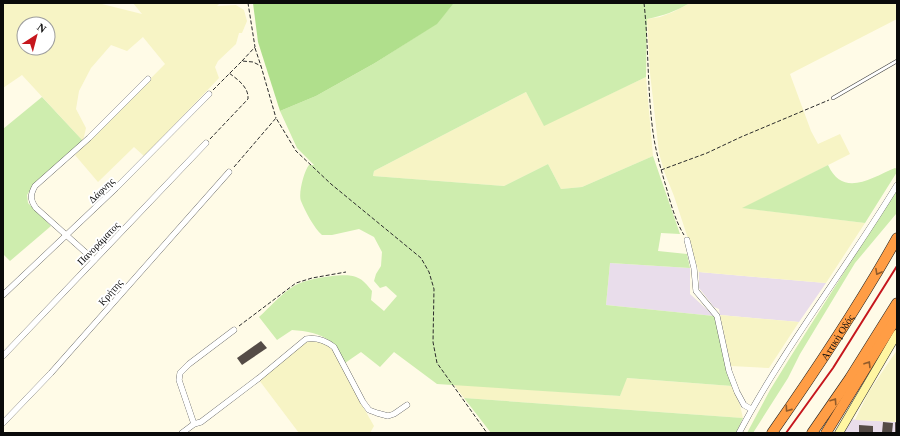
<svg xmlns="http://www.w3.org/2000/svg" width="900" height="436" viewBox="0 0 900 436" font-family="Georgia,serif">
	<rect width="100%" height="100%" fill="#fffbe7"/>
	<g fill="#e9ddeb">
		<path d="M610,263L690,268V294L714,316L606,305Z"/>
		<path d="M699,272L826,283L799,322L720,315L719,309L714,307L699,288Z"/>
		<path d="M846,419L897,422V433H837Z"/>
	</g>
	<g fill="#f7f4c5" fill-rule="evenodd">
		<path d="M3,3H98L142,14L133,3H220L217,6L236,5L244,10L247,21L242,33H239L236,44L218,61L215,67L219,78L197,101L144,156L134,147L98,182L75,155L165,64L143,37L127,51L111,45L91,68L79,91L76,109L86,128L83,141L22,75L3,88ZM24,24H48V48H24Z"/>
		<path d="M690,3H897V19L790,74L811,131L818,144L840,134L850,154L743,208L865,223L826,283L699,272L674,196L664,171L659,153L650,73L647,19L660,17L673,12Z"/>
		<path d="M646,77L653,156L582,187L561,189L548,164L504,186L373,176L374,171L526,92L544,125Z"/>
		<path d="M720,315L799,322L769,368L731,366Z"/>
		<path d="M313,340L324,342L332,349L362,405L374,426L370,433H299L259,380L306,342Z"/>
		<path d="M897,350V422L855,420L868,393Z"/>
		<path d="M626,378L732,386L740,405L743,418L464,398L453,384L620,396Z"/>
	</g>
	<g fill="#ceedae">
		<path d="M454,3H690C676,11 663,16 647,19L646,77L544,126L526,92L374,171L373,176L504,186L548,164L561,189L582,187L653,156L680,234L661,233L658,251L687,254L690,268L610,263L606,305L714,316L717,322L732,386L627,378L620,396L437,384L394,352L380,367L361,352L345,363C341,357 338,349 333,344C322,333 306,331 292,330L277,340L259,317C270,307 281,294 294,286C305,279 345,272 356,277C364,280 367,285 372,291L371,300L384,311L397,296L386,286L380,288L374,281L376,274L381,266L382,252L374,237L359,229L332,235H322C314,228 305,211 301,201C298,194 304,171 309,165H314L297,148L280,111L316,96L375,63L436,24Z"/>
		<path d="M42,97L83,141L32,187L27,195L28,203L51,226L10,261L3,254V129Z"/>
		<path d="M828,165C843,198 871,178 895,168L897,169V172L865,223L742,208Z"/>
		<path d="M897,189V211L896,214L855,263L800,354L788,378L753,433H747L770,390L791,356Z"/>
		<path d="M464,398L743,418L736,433H491Z"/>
	</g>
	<path fill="#b0df8c" d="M253,3H454L437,24L375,63L316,96L280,111L258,42Z"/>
	<g fill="#544b46">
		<path d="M261,341L267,348L242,365L237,358Z"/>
		<path d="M883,422L893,423L892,433H882Z"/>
		<path d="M895,422L897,423V432H895Z"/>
		<path d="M859,425L873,426V433H859Z"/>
	</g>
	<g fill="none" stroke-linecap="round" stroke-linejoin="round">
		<defs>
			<path id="lane" d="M833,98L897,61"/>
			<g id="street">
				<path d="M687,240L694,268L696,291L717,316L729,371L737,392L744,405L751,409"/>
				<path d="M94,260L36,208C30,200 30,195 35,186L89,138L148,79"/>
				<path d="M3,295L116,188L209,94"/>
				<path d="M3,356L206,143"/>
				<path d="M3,423L51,373L229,172"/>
				<path d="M194,424L179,380L180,373L189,364L234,330"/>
				<path d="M182,433L194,424L201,422L259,378L306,339C317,337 325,340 334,347L363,402L369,410L377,413L388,416L394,414L407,405"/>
				<path d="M739,433C785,346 846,269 897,185"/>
			</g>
			<path id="secondary" d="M839,433L897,334"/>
			<g id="highway">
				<path id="s1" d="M772,433C816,370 859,306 897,238"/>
				<path d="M812,433L850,378L897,303"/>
				<path d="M826,433L897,317"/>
			</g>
		</defs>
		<use href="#lane" stroke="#3d3d3d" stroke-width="4"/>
		<use href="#street" stroke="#3d3d3d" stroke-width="6"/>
		<use href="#secondary" stroke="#2c2c2c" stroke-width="9"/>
		<use href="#highway" stroke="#1b1b1b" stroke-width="11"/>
		<g stroke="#2c2c2c" stroke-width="1" stroke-dasharray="4 2" stroke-linecap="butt">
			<path d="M644,3C649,48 647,94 654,139C657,156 662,173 667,190C671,205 676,222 684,235"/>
			<path d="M255,48L261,66"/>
			<path d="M242,61L255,47L248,3"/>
			<path d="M213,90L242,61L253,62L261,66L276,118"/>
			<path d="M210,139L248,99C249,87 237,79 229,73"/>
			<path d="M234,167L276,118L296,151L331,184L421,258L429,272L434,289L433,342L437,363L487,433"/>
			<path d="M661,170L707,153L741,137L829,100"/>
			<path d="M239,326L296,283L312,278L346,272"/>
		</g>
		<use href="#lane" stroke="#fff" stroke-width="3"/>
		<use href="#street" stroke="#fff" stroke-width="5.5"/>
		<use href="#secondary" stroke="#fff6a2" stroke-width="8"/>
		<use href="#highway" stroke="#ff9d45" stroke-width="10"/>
		<path stroke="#c6171d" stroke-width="2" d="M786,433L833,368L897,266"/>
	</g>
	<defs><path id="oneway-chevron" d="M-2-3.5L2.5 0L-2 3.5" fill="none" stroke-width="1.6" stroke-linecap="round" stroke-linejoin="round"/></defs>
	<g stroke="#915b2a">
		<use href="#oneway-chevron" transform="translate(878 272) rotate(119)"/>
		<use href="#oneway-chevron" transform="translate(868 364) rotate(-58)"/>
		<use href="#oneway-chevron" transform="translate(834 401) rotate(-56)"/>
		<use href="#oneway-chevron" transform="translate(788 409) rotate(125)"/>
	</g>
	<g text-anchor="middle" stroke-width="4" stroke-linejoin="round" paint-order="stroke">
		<g font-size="10" fill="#0a0a0a" stroke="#fff">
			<text transform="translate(101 190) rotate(-44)" y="4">Δάφνης</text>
			<text transform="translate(98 243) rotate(-46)" y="4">Πανοράματος</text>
			<text transform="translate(110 292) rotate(-49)" y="4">Κρήτης</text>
			<text dy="4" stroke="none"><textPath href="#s1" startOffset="116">Αττική Οδός</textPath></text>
		</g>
	</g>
	<rect width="900" height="436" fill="none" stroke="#0a0a0a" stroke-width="8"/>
	<g transform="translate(36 36) rotate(36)"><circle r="19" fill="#ffffff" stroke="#9d9d9d"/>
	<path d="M0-3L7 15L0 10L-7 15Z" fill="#c6171d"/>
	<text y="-6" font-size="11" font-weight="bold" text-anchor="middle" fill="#0a0a0a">N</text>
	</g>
</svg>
